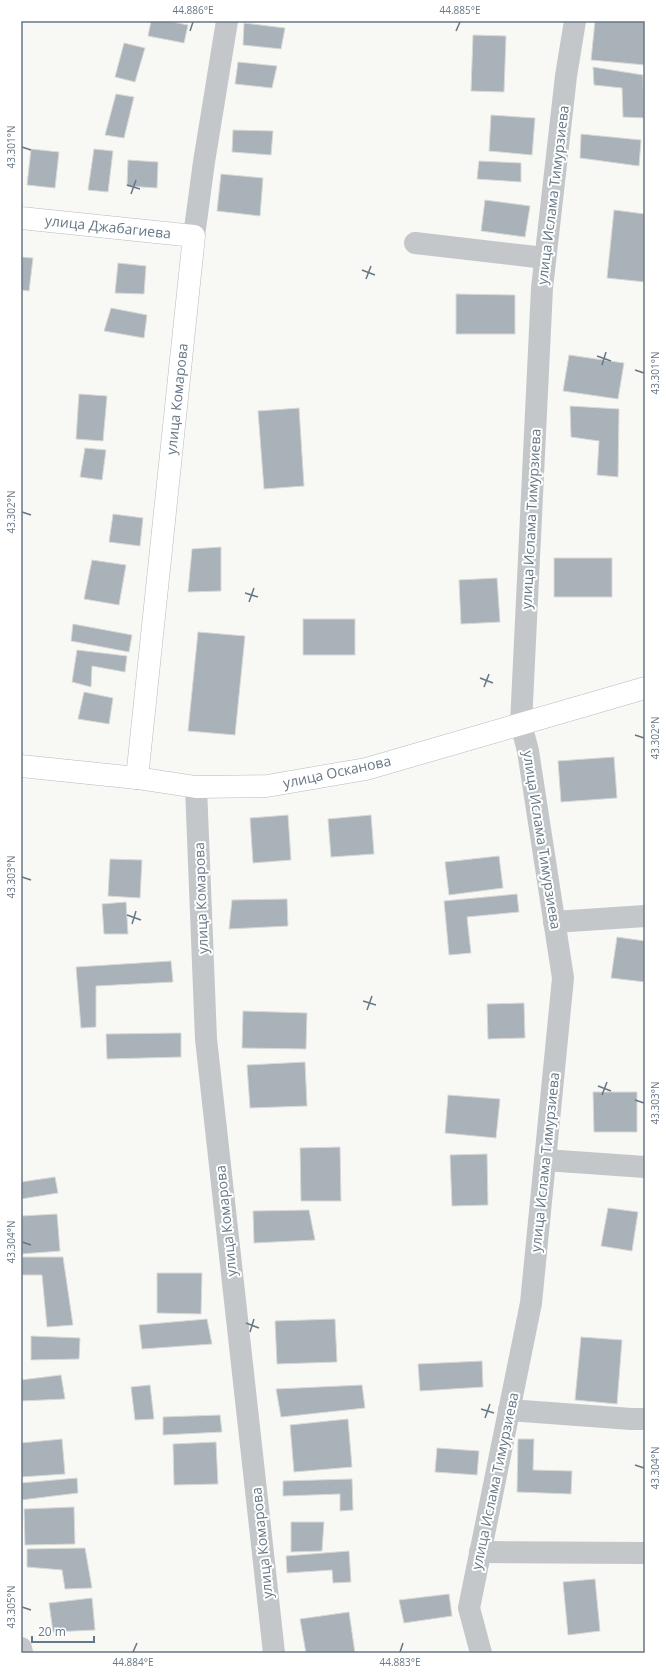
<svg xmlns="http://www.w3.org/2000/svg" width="666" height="1674" viewBox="0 0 666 1674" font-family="'Open Sans',sans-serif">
	<rect width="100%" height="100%" fill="#f8f8f5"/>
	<g fill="#a9b2b8" stroke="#d9d9d7">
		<path d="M151,21H167L188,25L184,43L148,36Z"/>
		<path d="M595,21H645V65L591,60Z"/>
		<path d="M244,23L285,28L281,49L243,45Z"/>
		<path d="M473,35L506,36L504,92L471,91Z"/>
		<path d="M124,43L145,48L135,82L115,77Z"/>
		<path d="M238,62L277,66L272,88L235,84Z"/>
		<path d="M593,67L643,75L644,118L623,117L622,88L594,85Z"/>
		<path d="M116,94L134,97L124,138L105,135Z"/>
		<path d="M491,115L535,118L532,155L489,151Z"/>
		<path d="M233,130L273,131L271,155L232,152Z"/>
		<path d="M581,134L641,140L639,166L580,158Z"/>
		<path d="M31,149L59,152L55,188L27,185Z"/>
		<path d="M94,149L113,151L108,192L88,190Z"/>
		<path d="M128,160L158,162L157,188L127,186Z"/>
		<path d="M479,161L521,163V182L477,179Z"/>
		<path d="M221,174L263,178L260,216L217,211Z"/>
		<path d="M485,200L530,206L525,237L481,231Z"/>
		<path d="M614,210L645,214V282L607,278Z"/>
		<path d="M21,257L33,258L29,291L21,290Z"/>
		<path d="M118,263L146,266L144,294L115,293Z"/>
		<path d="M456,294L515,295V334H456Z"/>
		<path d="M111,308L147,315L144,338L104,331Z"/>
		<path d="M569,355L624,363L618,399L563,391Z"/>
		<path d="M79,394L107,396L103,441L76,439Z"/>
		<path d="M570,406L619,409L618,477L597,475L599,441L571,437Z"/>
		<path d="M299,408L304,486L264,489L258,411Z"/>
		<path d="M85,448L106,450L102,480L80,477Z"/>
		<path d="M113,514L143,518L140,546L109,542Z"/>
		<path d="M221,547V591L188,592L192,549Z"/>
		<rect x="554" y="558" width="58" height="39"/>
		<path d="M92,560L126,565L119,605L84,599Z"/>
		<path d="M497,578L500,622L461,624L459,580Z"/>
		<rect x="303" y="619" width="52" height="36"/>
		<path d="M73,624L132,635L129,652L71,641Z"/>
		<path d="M198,632L245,636L235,735L188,731Z"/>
		<path d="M77,650L127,656L125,672L92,666L91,687L72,682Z"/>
		<path d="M84,692L113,698L109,724L78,719Z"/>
		<path d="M614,757L617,798L561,802L558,761Z"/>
		<path d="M288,815L291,860L253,863L250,818Z"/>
		<path d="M371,815L374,854L331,857L328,819Z"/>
		<path d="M499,856L503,888L449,895L445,862Z"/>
		<path d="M110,859L142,860L140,898L108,896Z"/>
		<path d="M517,894L519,912L467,917L471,953L449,955L444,901Z"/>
		<path d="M287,899L288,926L229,929L232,900Z"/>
		<path d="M126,902L128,934H104L102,904Z"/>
		<path d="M617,937L645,941V982L611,978Z"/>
		<path d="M171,961L173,982L96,986V1027L81,1028L76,967Z"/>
		<path d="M524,1003L525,1038L488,1039L487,1004Z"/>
		<path d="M243,1011L307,1013L306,1049L242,1048Z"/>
		<path d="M181,1033V1057L107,1059L106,1034Z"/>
		<path d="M305,1062L307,1106L250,1108L247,1065Z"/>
		<path d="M593,1092H637V1132H594Z"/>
		<path d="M448,1095L500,1099L496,1138L445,1133Z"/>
		<path d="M340,1147L341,1201H301L300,1148Z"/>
		<path d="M487,1154L488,1205L452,1206L450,1155Z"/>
		<path d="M55,1177L58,1193L21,1199V1182Z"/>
		<path d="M608,1208L638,1212L632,1251L601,1246Z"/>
		<path d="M309,1210L315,1240L254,1243L253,1211Z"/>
		<path d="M57,1214L60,1251L21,1254V1216Z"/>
		<path d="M21,1257H63L73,1325L47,1327L42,1275H21Z"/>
		<path d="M157,1273H202L201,1314L157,1313Z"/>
		<path d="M207,1319L212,1344L142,1349L139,1325Z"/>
		<path d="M335,1319L337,1362L277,1364L275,1321Z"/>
		<path d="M31,1336L80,1338L79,1359L31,1360Z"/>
		<path d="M581,1337L622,1340L617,1404L575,1400Z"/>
		<path d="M482,1361L483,1387L420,1391L418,1364Z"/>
		<path d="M61,1375L65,1399L21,1401V1380Z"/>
		<path d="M150,1385L154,1419L135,1420L131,1387Z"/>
		<path d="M362,1385L365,1408L281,1417L276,1389Z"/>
		<path d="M220,1415L222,1432L163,1435V1417Z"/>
		<path d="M348,1419L352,1467L294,1472L290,1425Z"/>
		<path d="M62,1439L65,1474L21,1477V1443Z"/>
		<path d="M518,1439H534L533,1470L572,1471L571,1494L517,1492Z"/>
		<path d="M216,1442L218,1484L174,1485L173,1444Z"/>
		<path d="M437,1448L479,1451L477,1475L435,1472Z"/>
		<path d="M77,1478L78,1493L21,1500V1483Z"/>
		<path d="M352,1479L353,1510L340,1511V1494L283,1496V1481Z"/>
		<path d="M74,1507L75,1544L25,1545L24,1509Z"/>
		<path d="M291,1522H324L322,1551L291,1552Z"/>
		<path d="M85,1548L92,1588L65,1589L62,1570L27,1567V1549Z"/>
		<path d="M349,1551L351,1582L333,1583L332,1570L287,1573L286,1556Z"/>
		<path d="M595,1579L600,1631L568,1635L563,1582Z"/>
		<path d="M449,1594L452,1616L404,1623L399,1600Z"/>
		<path d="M92,1598L95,1630L53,1632L49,1603Z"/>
		<path d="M349,1612L355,1653H306L300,1619Z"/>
	</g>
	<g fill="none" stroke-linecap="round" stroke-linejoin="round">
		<defs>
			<g id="major">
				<path d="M21,218L194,236L137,778"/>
				<path d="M21,766L137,778L196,787L267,786L366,769L645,688"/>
			</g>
		</defs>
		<use href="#major" stroke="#b6babe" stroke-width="23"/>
		<g stroke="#c3c7ca" stroke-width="22">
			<path d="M194,236L204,162L227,21"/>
			<path d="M415,243L545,258"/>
			<path d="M196,787L206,1039L274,1653"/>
			<path d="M554,922L645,916"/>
			<path d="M545,1160L645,1167"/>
			<path d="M509,1410L631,1419H645"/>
			<path d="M480,1552L645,1553"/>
			<path d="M21,1648L22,1653"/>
			<path d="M481,1653L469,1608L531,1303L563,978L528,751L521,724L542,288L566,76L575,21"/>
		</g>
		<use href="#major" stroke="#fff" stroke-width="22"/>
	</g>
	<path fill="none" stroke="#667786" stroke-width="1.5" d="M190,31L193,22M456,31L460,22M22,147L31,150M127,185L140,189M131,194L136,180M362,270L375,275M366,279L371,266M597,356L611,361M602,365L606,352M635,370L644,373M22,512L31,515M245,593L258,597M249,602L254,588M480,678L493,683M484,687L489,674M635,735L644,738M22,877L31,880M127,915L141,920M132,924L136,911M363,1001L376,1005M367,1010L372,996M598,1086L611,1091M602,1095L607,1082M635,1100L644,1103M22,1242L31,1245M246,1323L259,1328M250,1332L254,1319M481,1409L494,1413M485,1418L490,1404M635,1465L644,1468M22,1607L31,1610M133,1652L137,1643M400,1652L403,1643"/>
	<g text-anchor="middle" stroke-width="4" stroke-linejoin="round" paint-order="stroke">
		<g font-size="14" fill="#667786" stroke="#fff">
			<text transform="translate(553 195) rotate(-83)" y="5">улица Ислама Тимурзиева</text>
			<text transform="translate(108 227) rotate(6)" y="5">улица Джабагиева</text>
			<text transform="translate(177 399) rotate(-84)" y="5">улица Комарова</text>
			<text transform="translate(531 519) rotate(-87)" y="5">улица Ислама Тимурзиева</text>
			<text transform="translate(337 772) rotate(-12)" y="5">улица Осканова</text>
			<text transform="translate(542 840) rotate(81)" y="5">улица Ислама Тимурзиева</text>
			<text transform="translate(201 898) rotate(-92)" y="5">улица Комарова</text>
			<text transform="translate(545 1162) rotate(-84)" y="5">улица Ислама Тимурзиева</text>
			<text transform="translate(226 1221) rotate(-96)" y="5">улица Комарова</text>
			<text transform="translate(495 1481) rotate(-78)" y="5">улица Ислама Тимурзиева</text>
			<text transform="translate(262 1543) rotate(-96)" y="5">улица Комарова</text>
		</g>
	</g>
	<rect width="666" height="1674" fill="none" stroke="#ffffff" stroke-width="44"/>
	<path d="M32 1636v6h62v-6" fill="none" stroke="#667786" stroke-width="2"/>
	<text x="38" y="1636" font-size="12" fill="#667786" stroke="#ffffff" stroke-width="3" paint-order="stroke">20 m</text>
	<rect x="22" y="22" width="622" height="1630" fill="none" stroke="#667786" stroke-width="1.5"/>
	<g font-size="10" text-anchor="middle" fill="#667786">
		<text x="193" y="14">44.886°E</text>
		<text x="460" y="14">44.885°E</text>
		<text transform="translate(11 147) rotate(-90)" y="4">43.301°N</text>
		<text transform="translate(655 373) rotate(-90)" y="4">43.301°N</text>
		<text transform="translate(11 512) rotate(-90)" y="4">43.302°N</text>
		<text transform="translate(655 738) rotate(-90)" y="4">43.302°N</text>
		<text transform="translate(11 877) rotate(-90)" y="4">43.303°N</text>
		<text transform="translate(655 1103) rotate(-90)" y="4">43.303°N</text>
		<text transform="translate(11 1242) rotate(-90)" y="4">43.304°N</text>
		<text transform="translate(655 1468) rotate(-90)" y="4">43.304°N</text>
		<text transform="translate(11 1607) rotate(-90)" y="4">43.305°N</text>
		<text x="133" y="1666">44.884°E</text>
		<text x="400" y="1666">44.883°E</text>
	</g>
</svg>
